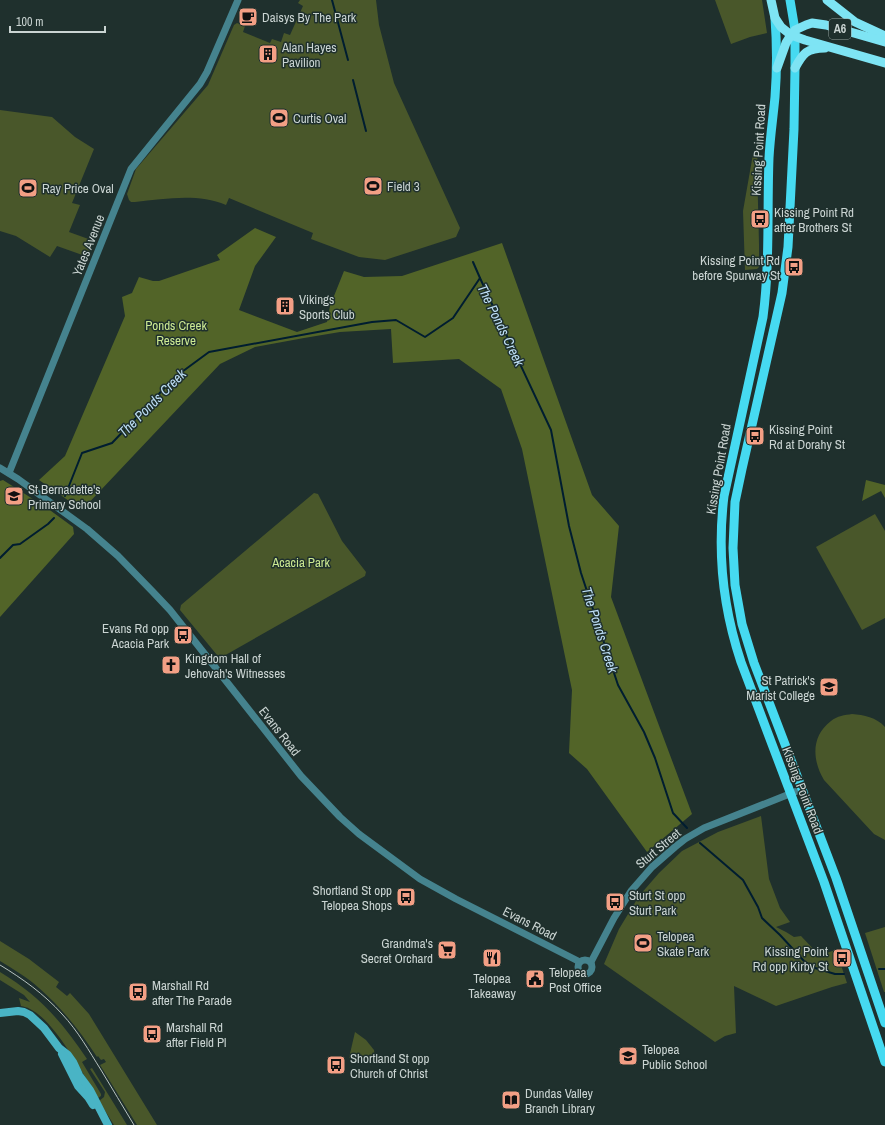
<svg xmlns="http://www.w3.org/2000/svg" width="885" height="1125" viewBox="0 0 885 1125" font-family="'Archivo Narrow',sans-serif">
	<rect width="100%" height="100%" fill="#1f302d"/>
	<g fill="#49572a">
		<path d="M300,0H376L379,25L394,83L460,228L456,237L385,260L359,257L311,239L313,233L229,198L226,205C197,193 165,199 135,202H131L129,200L127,194L136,169L208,85L234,25L237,23L245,26L243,32L270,43L272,39L281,42L284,33L290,35L303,6L298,3Z"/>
		<path d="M715,0H762L767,33L750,37L731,44Z"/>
		<path d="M0,110L52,117L75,137L94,149L72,203L80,205L69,232L94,241L88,257L57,246L50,257L16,236L0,231Z"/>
		<path d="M758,152L757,163L759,244V267L757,269L745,270L743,211L753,154Z"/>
		<path d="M314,493L318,494L342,541L366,572L365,576L222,657L217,655L180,610L181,605Z"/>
		<path d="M875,514L885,531V618L862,630L816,547Z"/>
		<path d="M852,714C864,715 876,717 885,727V840L874,834L824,780C812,760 811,736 831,721C837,716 845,715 852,714Z"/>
		<path d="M761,816L769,879L780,908L790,922L776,927L786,932L794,937L801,936L819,955L836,950L847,983L832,987L776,1006L734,986L736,1033L725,1036L715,1042L604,964L619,929L639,896L659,873L682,851L718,832Z"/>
		<path d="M885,927V992H884L865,933Z"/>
		<path d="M0,941L29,959L59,982L56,987L67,996L70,993L89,1014L157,1125H137L100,1065L106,1062L104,1059L101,1060L98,1056L97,1057C80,1031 62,1008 39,988C27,977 13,969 0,961Z"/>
		<path d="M0,972C39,995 62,1022 87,1059L82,1062L101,1094V1096L98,1098C83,1074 54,1020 30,1009C27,1007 24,1007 21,1006L19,998L30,1002L24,995L0,980Z"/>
		<path d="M355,1032L366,1040L374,1050L375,1060L349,1058Z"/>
		<path d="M92,1068L127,1125H114L99,1101L104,1097L105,1092L90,1069Z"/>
	</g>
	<g fill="#526428">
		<path d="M255,228L276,237L255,266L239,310L297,332L327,322L330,306L344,271L364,277L402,276L502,243L592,495L619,526L611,597L692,814L647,852L587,769L569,753L572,690L522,449L501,389L459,359L393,363L391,329L340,332L304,338L255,347L220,364L82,510L39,480L65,456L125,316L122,297L132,293L139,277L153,281H159L220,260L217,255Z"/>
		<path d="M3,480L47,508L73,527L74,534L0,617V481Z"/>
		<path d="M866,480L885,485V498L881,491L862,501Z"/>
	</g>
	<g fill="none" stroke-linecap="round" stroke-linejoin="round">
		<g stroke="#001d30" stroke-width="2">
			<path d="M332,0L348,60"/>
			<path d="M353,80L366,131"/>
			<path d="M473,262L480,278"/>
			<path d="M65,496L82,453L112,443L175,377L209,352L372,322L396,320L425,337L453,318L480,278L491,302L551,430L569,526L581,573L618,685L644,732L655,758L673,813L687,828"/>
			<path d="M0,558L13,545L20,544L48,524L54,518"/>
			<path d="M700,843L743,880L758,907L762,918L780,935L804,961L815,968L835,974H844"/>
			<path d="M879,969H885"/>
		</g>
		<g stroke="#45838e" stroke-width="7">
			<path d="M0,468L18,479L87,529L118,556L153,592L170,610L301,776L340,817L359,834L420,879L456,899L580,962"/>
			<path d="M9,473L131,169L200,84L207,72L238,0"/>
			<circle cx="585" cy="967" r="7"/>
			<path d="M591,962L614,918L631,891L652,867L675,847L685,839L704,828L802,789"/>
		</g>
		<g stroke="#49b4c5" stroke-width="8">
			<path d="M0,1013L18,1011L24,1012L30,1015L44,1028L59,1048L68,1055L73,1062L79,1075L90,1090L108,1125"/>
			<path d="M62,1054L78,1086L88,1097L93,1105"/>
		</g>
		<g stroke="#46daf1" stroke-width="9">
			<path d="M790,0L795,30V68L794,129L788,247L782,293L742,469L735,502L733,548L735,585L742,624L754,663L836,878L885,1023"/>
			<path d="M775,18C777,45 777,71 775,97C773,118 770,138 769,158C767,211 770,264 763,317L724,496C717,553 723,608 741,662L824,882L885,1062"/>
		</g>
		<g stroke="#7ee4f4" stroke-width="9">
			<path d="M771,0L775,18L781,27L791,35L805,40L885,63"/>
			<path d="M827,0L855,22L885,36"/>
			<path d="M777,68L786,43L791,35L795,30L806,25L812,23L826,25L885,42"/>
			<path d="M795,68C803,53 807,48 825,48"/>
		</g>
		<path stroke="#b6c1be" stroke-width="1" d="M0,965C23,979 44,994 62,1014C78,1031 89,1051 101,1070C112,1088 123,1107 134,1125"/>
	</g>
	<defs>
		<symbol id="cafe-square" viewBox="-11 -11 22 22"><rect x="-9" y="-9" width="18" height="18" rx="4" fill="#f39f85" stroke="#1f302d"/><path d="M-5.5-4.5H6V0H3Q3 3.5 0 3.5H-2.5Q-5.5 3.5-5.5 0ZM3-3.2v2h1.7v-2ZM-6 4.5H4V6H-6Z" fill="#111"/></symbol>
		<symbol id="building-square" viewBox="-11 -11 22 22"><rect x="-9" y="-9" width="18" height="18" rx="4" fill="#f39f85" stroke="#1f302d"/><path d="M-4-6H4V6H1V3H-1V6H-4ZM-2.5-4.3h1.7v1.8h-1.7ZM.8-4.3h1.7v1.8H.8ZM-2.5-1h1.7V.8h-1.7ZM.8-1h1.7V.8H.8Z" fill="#111"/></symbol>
		<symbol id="stadium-square" viewBox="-11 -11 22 22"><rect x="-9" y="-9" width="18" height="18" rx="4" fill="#f39f85" stroke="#1f302d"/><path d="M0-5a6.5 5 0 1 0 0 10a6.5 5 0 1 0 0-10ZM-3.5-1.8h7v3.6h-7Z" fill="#111"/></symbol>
		<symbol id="bus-square" viewBox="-11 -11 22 22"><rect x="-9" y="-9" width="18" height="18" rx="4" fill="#f39f85" stroke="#1f302d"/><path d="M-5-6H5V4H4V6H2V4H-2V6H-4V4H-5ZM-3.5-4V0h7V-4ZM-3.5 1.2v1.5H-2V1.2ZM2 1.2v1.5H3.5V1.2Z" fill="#111"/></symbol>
		<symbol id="school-square" viewBox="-11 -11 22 22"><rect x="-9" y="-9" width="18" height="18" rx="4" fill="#f39f85" stroke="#1f302d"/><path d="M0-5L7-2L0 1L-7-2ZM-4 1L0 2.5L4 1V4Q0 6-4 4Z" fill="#111"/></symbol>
		<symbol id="church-square" viewBox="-11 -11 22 22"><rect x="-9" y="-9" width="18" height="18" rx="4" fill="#f39f85" stroke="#1f302d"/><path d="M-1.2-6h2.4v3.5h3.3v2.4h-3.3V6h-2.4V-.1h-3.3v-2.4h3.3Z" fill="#111"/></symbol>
		<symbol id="supermarket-square" viewBox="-11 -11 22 22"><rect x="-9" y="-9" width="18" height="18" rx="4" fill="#f39f85" stroke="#1f302d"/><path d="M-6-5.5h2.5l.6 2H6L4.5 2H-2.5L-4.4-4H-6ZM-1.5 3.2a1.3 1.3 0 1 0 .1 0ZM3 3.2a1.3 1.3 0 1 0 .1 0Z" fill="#111"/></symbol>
		<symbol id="restaurant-square" viewBox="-11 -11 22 22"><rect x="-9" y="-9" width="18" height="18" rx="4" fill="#f39f85" stroke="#1f302d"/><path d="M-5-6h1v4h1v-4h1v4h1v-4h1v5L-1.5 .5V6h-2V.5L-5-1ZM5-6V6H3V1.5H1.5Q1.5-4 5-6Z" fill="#111"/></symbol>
		<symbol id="civic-square" viewBox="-11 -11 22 22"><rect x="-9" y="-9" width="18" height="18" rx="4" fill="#f39f85" stroke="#1f302d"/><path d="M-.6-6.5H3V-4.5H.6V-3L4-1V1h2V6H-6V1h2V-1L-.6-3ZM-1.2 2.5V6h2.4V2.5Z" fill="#111"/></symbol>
		<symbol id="library-square" viewBox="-11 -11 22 22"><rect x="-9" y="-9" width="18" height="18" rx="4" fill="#f39f85" stroke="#1f302d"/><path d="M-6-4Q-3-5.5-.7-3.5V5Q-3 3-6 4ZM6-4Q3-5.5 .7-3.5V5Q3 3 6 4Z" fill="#111"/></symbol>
	</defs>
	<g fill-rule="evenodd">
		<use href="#cafe-square" x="237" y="6" width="22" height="22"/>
		<use href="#building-square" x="257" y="43" width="22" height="22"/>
		<use href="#stadium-square" x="268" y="107" width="22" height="22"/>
		<use href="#stadium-square" x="362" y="175" width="22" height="22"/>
		<use href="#stadium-square" x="17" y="177" width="22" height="22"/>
		<use href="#bus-square" x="749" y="208" width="22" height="22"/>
		<use href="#bus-square" x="783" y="256" width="22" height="22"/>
		<use href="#building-square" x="274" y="295" width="22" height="22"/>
		<use href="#bus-square" x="744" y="425" width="22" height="22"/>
		<use href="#school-square" x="3" y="485" width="22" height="22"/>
		<use href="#bus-square" x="172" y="624" width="22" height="22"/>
		<use href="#church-square" x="160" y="654" width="22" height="22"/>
		<use href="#school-square" x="818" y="676" width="22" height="22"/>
		<use href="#bus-square" x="395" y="886" width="22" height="22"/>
		<use href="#bus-square" x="604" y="891" width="22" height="22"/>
		<use href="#stadium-square" x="632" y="932" width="22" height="22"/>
		<use href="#supermarket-square" x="436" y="939" width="22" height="22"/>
		<use href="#restaurant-square" x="481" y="947" width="22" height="22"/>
		<use href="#bus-square" x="831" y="947" width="22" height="22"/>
		<use href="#civic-square" x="524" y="968" width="22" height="22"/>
		<use href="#bus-square" x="127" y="981" width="22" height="22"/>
		<use href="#bus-square" x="141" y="1023" width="22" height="22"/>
		<use href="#school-square" x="617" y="1045" width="22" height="22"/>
		<use href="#bus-square" x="325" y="1054" width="22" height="22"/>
		<use href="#library-square" x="500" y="1089" width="22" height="22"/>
	</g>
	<g text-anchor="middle" stroke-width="3" stroke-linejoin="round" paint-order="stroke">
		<rect fill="#1f302d" stroke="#97a3a0" stroke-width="1" x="829" y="19" width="22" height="20" rx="3"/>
		<g font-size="12" font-weight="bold" fill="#cad4d2">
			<text x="840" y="33">A6</text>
		</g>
		<g font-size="13" fill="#cad4d2" stroke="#1f302d" text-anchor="start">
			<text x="262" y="22">Daisys By The Park</text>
			<text x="282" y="52">Alan Hayes<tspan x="282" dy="15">Pavilion</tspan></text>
			<text x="293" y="123">Curtis Oval</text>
			<text x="387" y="191">Field 3</text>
			<text x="42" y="193">Ray Price Oval</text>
			<text x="774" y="217">Kissing Point Rd<tspan x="774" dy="15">after Brothers St</tspan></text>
			<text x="780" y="265" text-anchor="end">Kissing Point Rd<tspan x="780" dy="15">before Spurway St</tspan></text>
			<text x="299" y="304">Vikings<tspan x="299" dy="15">Sports Club</tspan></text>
			<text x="769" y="434">Kissing Point<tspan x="769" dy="15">Rd at Dorahy St</tspan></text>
			<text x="28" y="494">St Bernadette's<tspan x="28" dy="15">Primary School</tspan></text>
			<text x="169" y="633" text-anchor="end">Evans Rd opp<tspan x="169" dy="15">Acacia Park</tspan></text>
			<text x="185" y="663">Kingdom Hall of<tspan x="185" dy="15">Jehovah's Witnesses</tspan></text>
			<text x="815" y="685" text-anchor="end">St Patrick's<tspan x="815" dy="15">Marist College</tspan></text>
			<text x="392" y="895" text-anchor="end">Shortland St opp<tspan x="392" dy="15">Telopea Shops</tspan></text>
			<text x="629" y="900">Sturt St opp<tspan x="629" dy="15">Sturt Park</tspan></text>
			<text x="657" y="941">Telopea<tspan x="657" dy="15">Skate Park</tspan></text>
			<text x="433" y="948" text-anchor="end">Grandma's<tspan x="433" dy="15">Secret Orchard</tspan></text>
			<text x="828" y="956" text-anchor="end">Kissing Point<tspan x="828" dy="15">Rd opp Kirby St</tspan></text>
			<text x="549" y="977">Telopea<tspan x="549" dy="15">Post Office</tspan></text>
			<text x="492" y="983" text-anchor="middle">Telopea<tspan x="492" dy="15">Takeaway</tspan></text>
			<text x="152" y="990">Marshall Rd<tspan x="152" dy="15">after The Parade</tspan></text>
			<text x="166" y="1032">Marshall Rd<tspan x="166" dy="15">after Field Pl</tspan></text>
			<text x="642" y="1054">Telopea<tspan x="642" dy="15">Public School</tspan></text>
			<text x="350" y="1063">Shortland St opp<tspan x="350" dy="15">Church of Christ</tspan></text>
			<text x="525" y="1098">Dundas Valley<tspan x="525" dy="15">Branch Library</tspan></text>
		</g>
		<g font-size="13" fill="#cad4d2" stroke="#1f302d">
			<text transform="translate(758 150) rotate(-87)" y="5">Kissing Point Road</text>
			<text transform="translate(88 245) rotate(-68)" y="5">Yates Avenue</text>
			<text transform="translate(718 469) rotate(-80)" y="5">Kissing Point Road</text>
			<text transform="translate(280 731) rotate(52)" y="5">Evans Road</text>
			<text transform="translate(803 790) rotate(69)" y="5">Kissing Point Road</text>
			<text transform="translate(658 848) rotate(-40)" y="5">Sturt Street</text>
			<text transform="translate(530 923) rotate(27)" y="5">Evans Road</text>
		</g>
		<g font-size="13" fill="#cce992" stroke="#1f302d">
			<text x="176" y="330">Ponds Creek<tspan x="176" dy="15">Reserve</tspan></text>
			<text x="301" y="567">Acacia Park</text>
		</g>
		<g font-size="14" font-style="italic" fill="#bddef5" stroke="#1f302d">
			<text transform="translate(501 325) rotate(64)" y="5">The Ponds Creek</text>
			<text transform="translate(152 403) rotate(-45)" y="5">The Ponds Creek</text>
			<text transform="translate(600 630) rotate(72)" y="5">The Ponds Creek</text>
		</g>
	</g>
	<path d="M10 26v6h95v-6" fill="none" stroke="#cad4d2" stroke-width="2"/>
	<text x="16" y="26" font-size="12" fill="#cad4d2" stroke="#1f302d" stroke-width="3" paint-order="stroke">100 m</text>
</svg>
